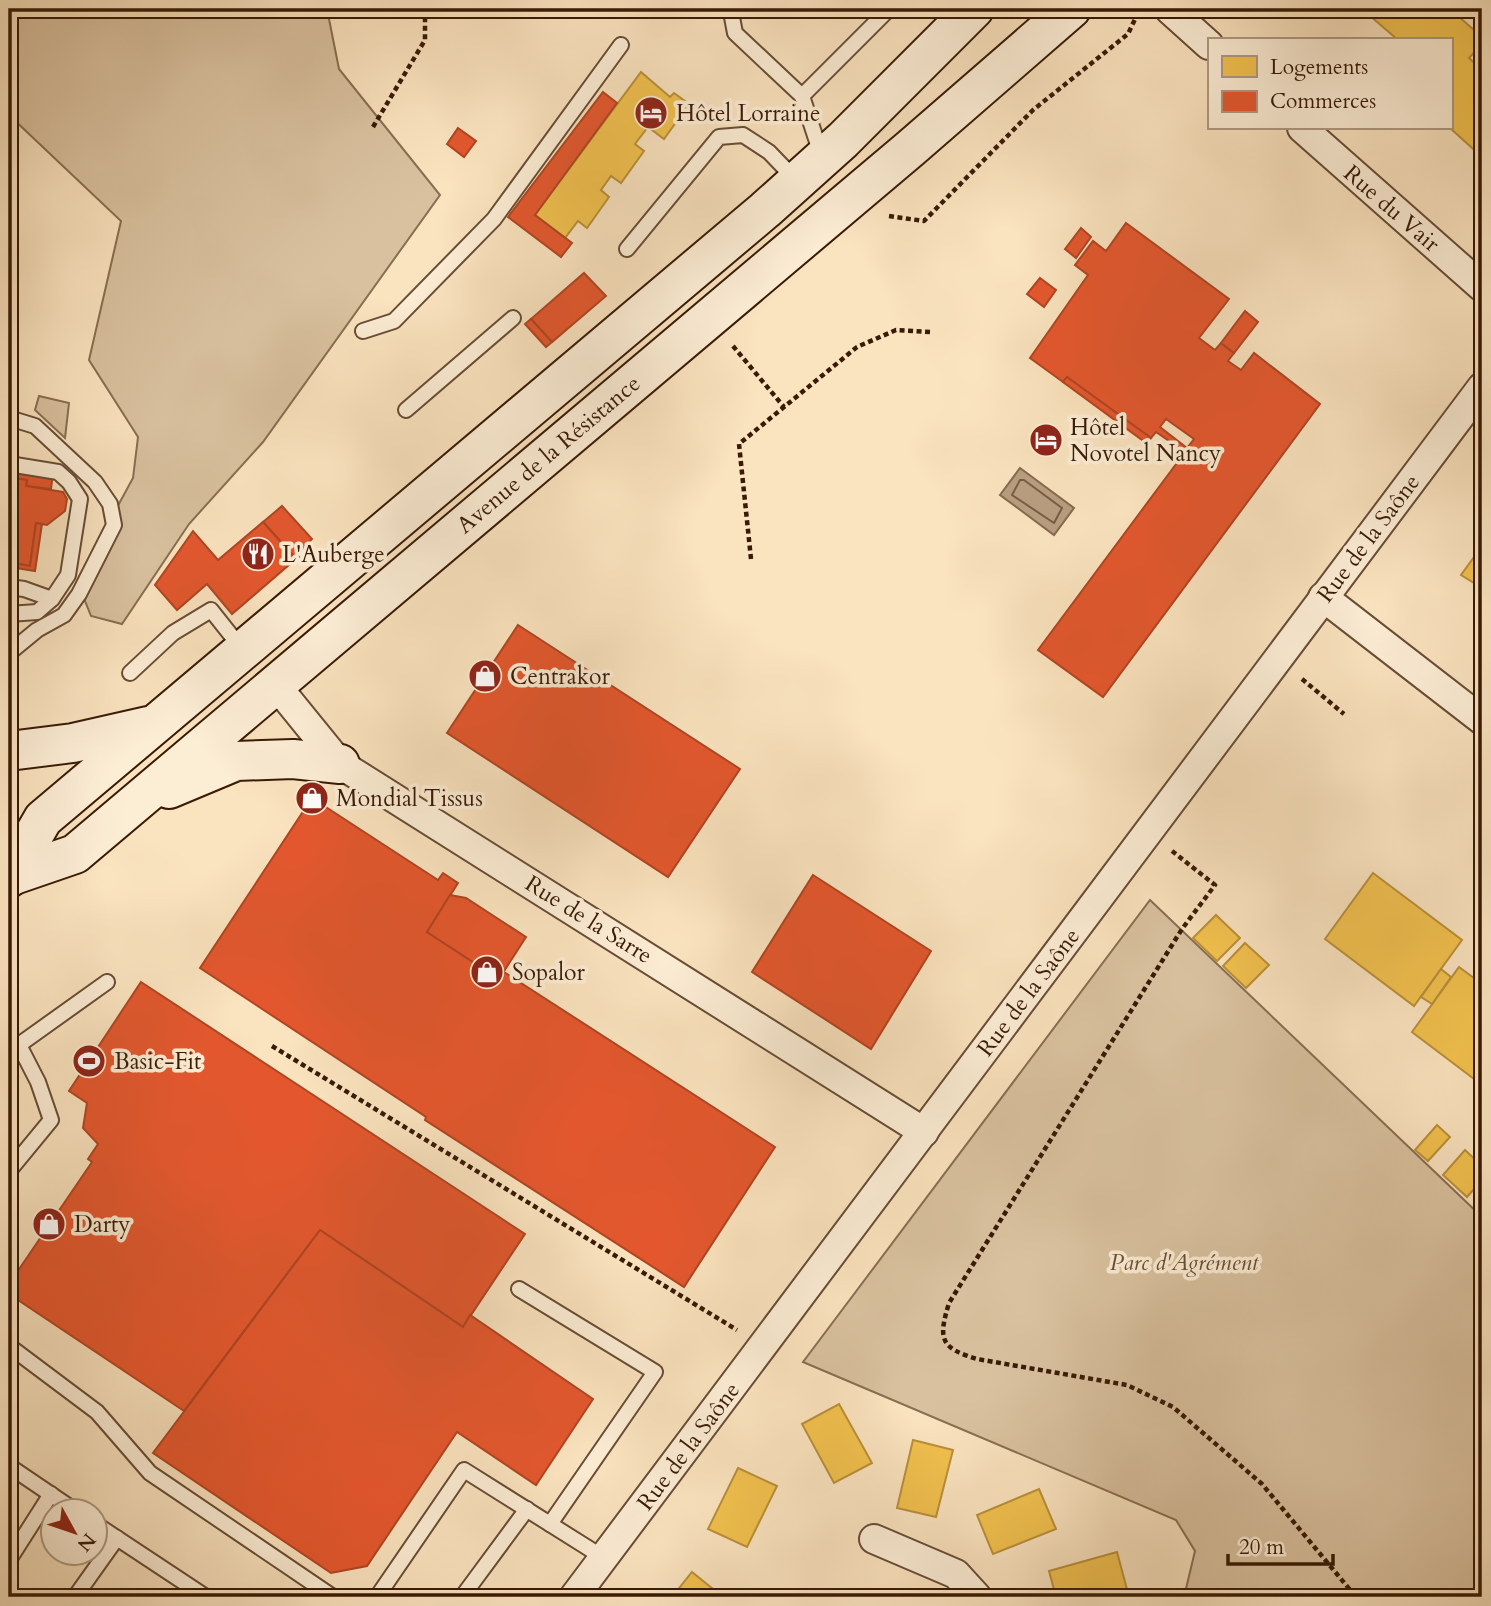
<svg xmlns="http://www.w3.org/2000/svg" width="1491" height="1606" viewBox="0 0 1491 1606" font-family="Cardo,serif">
	<rect width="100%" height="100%" fill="#fae3bf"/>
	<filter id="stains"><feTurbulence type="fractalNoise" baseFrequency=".00286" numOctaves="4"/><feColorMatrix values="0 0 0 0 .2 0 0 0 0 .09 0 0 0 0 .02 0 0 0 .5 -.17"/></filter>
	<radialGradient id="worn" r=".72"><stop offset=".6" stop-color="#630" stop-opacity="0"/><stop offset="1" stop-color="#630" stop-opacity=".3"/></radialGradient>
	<g fill="#d9c19f" stroke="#886e52" stroke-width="2">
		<path d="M9,9H327L339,69L440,195L263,442L189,524L122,624L91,616L77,581L133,478L138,437L89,360L121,221L9,115Z"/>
		<path d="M39,396L69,403L65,438L35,410Z"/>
		<path d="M1150,900L1482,1217V1597H1184L1195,1551L1176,1520L803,1362Z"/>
	</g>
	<path fill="#b89f80" stroke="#856a4f" stroke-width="2" d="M1020,468L1074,508L1054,535L1000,495Z"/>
	<g fill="#f2c14e" stroke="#ba8f38" stroke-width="2">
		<path d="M1362,9H1450L1482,37V44L1469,58L1482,70V157L1450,128L1451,40H1398Z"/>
		<path d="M641,72L670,97L674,93L689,104L664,139L648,127L635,144L644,151L621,183L611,176L601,190L609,197L587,228L578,221L565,238L535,215Z"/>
		<path d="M1482,546V588L1461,575Z"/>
		<path d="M1373,873L1462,940L1414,1006L1325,939Z"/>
		<path d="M1216,915L1240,938L1217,961L1193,938Z"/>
		<path d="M1245,943L1269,965L1246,988L1223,966Z"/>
		<path d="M1459,967L1482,984V1085L1412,1032Z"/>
		<path d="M1441,969L1451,977L1432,1004L1421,997Z"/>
		<path d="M1437,1125L1450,1137L1428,1161L1415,1150Z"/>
		<path d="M1465,1150L1482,1166V1180L1467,1197L1443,1175Z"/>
		<path d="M839,1404L872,1463L834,1483L802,1424Z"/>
		<path d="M913,1440L953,1450L936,1517L897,1508Z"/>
		<path d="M738,1468L777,1486L747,1547L708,1529Z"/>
		<path d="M1039,1489L1056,1529L993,1554L977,1515Z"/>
		<path d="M1117,1552L1128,1593L1113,1597H1056L1049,1571Z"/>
		<path d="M692,1572L723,1597H672Z"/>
	</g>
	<g fill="#e4572e" stroke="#b04522" stroke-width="2" fill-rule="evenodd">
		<path d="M603,92L617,103L535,215L572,243L561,257L508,217Z"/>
		<path d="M458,128L476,141L464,157L447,144Z"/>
		<path d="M1126,223L1229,299L1199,338L1215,350L1221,343L1234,353L1228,361L1241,370L1254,353L1320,404L1103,697L1038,650L1185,452L1156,432L1151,438L1067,377L1063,382L1030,358L1088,275L1075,265L1093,241L1106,251ZM1166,419L1194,439L1187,448L1160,427Z"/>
		<path d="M1081,228L1091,237L1076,258L1065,249Z"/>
		<path d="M584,273L606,296L552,342L531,319Z"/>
		<path d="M1040,278L1056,290L1044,307L1027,294Z"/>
		<path d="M1245,311L1258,322L1234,353L1221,343Z"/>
		<path d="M531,319L552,342L546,347L525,324Z"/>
		<path d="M1067,377L1151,438L1146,443L1063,382Z"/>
		<path d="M9,466L53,473L51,489L26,486L27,480L9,477Z"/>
		<path d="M9,477L27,480L26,486L63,492L67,499L65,511L47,525L36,523L30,566L9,562Z"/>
		<path d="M282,506L312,539L297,554L299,557L296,559L263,522Z"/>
		<path d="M263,522L296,559L232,614L207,584L177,610L155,585L193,531L218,560Z"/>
		<path d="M36,523L42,524L35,571L9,567V562L30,566Z"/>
		<path d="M518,625L740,769L668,877L447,733Z"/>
		<path d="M312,798L438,880L443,873L458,883L427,932L499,979L504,972L775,1147L684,1287L425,1120L426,1117L200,968Z"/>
		<path d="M813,875L931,951L871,1049L752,972Z"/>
		<path d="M450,895L466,898L526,937L499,979L427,932Z"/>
		<path d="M141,982L525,1234L463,1327L320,1230L184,1411L9,1294V1284L92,1162L88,1159L98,1144L83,1128L87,1103L69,1091Z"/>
		<path d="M320,1230L463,1327L470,1315L593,1399L536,1485L457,1432L367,1566L331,1573L153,1453Z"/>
	</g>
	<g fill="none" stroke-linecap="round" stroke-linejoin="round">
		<path stroke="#785c42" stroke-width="2" d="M1020,480H1024L1062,508L1054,523L1012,495Z"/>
		<defs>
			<g id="lane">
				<path d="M734,9L731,12L735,33L802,96"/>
				<path d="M821,154L802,96L889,9"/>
				<path d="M627,249L719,137L743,135L769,152L796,180"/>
				<path d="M363,331L394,321L494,219L621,45"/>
				<path d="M406,410L513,318"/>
				<path d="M9,418L35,426L95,482L110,504L114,525L79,594L64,615L37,630L9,653"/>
				<path d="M9,464L58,472L69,482L80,499L68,575L52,599L37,612L9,614"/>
				<path d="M9,587L24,589L52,599"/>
				<path d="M130,673L173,633L211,610L242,649"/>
				<path d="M9,1052L107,982"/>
				<path d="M9,1171L51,1120L38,1082L19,1045"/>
				<path d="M519,1289L655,1372L550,1524"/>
				<path d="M9,1346L97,1412L150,1473L333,1597"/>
				<path d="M9,1466L77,1512"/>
				<path d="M94,1523L206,1597"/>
				<path d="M9,1560L51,1494"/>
				<path d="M75,1597L117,1538"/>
				<path d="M377,1597L464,1470L604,1558"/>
				<path d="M462,1597L527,1509"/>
			</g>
			<g id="street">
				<path d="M1169,9L1209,45"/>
				<path d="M1302,128L1482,287"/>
				<path d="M1323,597L1482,720"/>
				<path d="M275,684L340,764L924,1132"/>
				<path d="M874,1539L956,1574L977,1597"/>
				<path d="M574,1597L1482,387"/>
			</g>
			<g id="secondary">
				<path d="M9,751L73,743L148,726"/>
				<path d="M169,789L236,761L293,759L340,764"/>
				<path d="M11,876L75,854L911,148L1071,9"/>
				<path d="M9,878L43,819L765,210L843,140L974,9"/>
			</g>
		</defs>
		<use href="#lane" stroke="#684c34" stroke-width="18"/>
		<use href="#street" stroke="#684c34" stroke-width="32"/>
		<use href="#secondary" stroke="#381a05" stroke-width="42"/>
		<g stroke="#381a05" stroke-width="4.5" stroke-dasharray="5 3.5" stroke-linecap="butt">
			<path d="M373,127L425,40V9"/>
			<path d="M889,216L924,221L1033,110L1128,34L1137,15"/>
			<path d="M733,346L784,407"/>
			<path d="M751,559L739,444L857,347L896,330L930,332"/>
			<path d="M1302,679L1344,714"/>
			<path d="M1172,851L1215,885L1182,929L949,1303C938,1339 940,1348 977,1359L1127,1385L1173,1407L1262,1484L1356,1597"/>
			<path d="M272,1046L737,1330"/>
		</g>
		<use href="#lane" stroke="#fcedd5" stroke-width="14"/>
		<use href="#street" stroke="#fcedd5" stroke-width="28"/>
		<use href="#secondary" stroke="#fcedd5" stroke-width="38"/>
	</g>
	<defs>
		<symbol id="hotel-disc" viewBox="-11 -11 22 22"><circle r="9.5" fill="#8f2418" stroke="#fcedd5"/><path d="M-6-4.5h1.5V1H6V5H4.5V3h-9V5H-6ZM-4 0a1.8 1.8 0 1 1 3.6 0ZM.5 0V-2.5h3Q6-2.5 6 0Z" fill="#fff"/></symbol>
		<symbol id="restaurant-disc" viewBox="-11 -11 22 22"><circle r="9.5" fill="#8f2418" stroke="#fcedd5"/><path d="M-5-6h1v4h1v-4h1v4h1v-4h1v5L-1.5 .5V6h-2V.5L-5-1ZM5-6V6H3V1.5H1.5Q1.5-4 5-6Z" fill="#fff"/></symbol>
		<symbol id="shop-disc" viewBox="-11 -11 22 22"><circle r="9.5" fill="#8f2418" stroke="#fcedd5"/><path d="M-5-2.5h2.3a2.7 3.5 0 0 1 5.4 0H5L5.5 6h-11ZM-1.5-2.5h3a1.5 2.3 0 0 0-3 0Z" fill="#fff"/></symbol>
		<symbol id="stadium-disc" viewBox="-11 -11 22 22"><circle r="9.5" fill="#8f2418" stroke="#fcedd5"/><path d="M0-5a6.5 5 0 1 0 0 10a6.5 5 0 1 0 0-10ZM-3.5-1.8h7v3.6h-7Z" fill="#fff"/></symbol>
	</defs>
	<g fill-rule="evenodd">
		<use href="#hotel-disc" x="632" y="94" width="38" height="38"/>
		<use href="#hotel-disc" x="1027" y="421" width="38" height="38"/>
		<use href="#restaurant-disc" x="239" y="535" width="38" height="38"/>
		<use href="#shop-disc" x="466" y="657" width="38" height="38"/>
		<use href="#shop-disc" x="293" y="779" width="38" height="38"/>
		<use href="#shop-disc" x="468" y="953" width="38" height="38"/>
		<use href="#stadium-disc" x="70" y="1042" width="38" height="38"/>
		<use href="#shop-disc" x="30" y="1205" width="38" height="38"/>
	</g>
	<g text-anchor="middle" stroke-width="7" stroke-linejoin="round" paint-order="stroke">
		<g font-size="23" fill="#381a05" stroke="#fcedd5" text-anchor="start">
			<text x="676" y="121">Hôtel Lorraine</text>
			<text x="1070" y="435">Hôtel<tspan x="1070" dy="26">Novotel Nancy</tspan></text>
			<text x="282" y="562">L'Auberge</text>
			<text x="510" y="684">Centrakor</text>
			<text x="336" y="806">Mondial Tissus</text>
			<text x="512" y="980">Sopalor</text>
			<text x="114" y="1069">Basic-Fit</text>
			<text x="74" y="1232">Darty</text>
		</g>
		<g font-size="23" fill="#381a05" stroke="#fcedd5">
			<text transform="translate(1392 208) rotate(41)" y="8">Rue du Vair</text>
			<text transform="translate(548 454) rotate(-40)" y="8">Avenue de la Résistance</text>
			<text transform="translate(1368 538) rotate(-53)" y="8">Rue de la Saône</text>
			<text transform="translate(589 919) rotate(32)" y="8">Rue de la Sarre</text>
			<text transform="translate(1028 992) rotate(-53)" y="8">Rue de la Saône</text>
			<text transform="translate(688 1446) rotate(-53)" y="8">Rue de la Saône</text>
		</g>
		<g font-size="23" font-style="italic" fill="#684c33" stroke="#fcedd5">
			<text x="1184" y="1270">Parc d'Agrément</text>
		</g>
	</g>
	<rect width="1491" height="1606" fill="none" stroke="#fae3bf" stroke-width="35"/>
	<rect x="10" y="10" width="1470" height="1585" fill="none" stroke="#381a05" stroke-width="3.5"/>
	<rect x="18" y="18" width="1456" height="1571" fill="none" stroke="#381a05" stroke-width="2"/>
	<rect x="1208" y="38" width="245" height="91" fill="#fcedd5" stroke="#ae9982" stroke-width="2"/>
	<rect x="1222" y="56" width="35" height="21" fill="#f2c14e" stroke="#ae9982" stroke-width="2"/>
	<text x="1270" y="74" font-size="21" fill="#381a05">Logements</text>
	<rect x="1222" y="91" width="35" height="21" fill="#e4572e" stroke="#ae9982" stroke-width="2"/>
	<text x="1270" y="108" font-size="21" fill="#381a05">Commerces</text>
	<g transform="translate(74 1532) rotate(130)"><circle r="33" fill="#fcedd5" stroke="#ae9982" stroke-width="2"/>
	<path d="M0-5L12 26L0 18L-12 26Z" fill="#8f2418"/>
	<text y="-10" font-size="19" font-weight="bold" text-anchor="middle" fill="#381a05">N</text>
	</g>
	<path d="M1228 1554v10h105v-10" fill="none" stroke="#381a05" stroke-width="3.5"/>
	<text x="1239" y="1554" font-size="21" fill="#381a05" stroke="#fcedd5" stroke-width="5" paint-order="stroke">20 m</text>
	<rect width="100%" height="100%" filter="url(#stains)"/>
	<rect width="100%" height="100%" fill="url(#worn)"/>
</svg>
